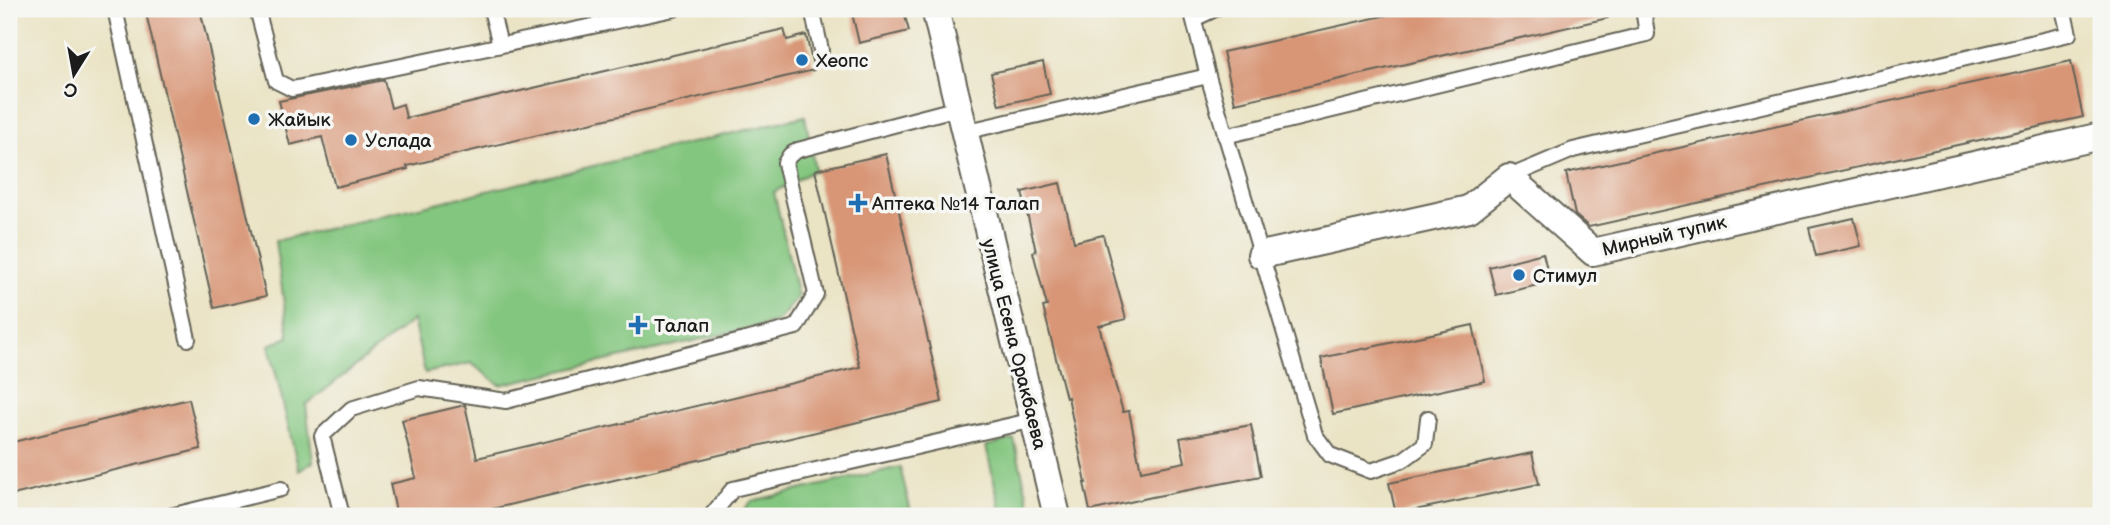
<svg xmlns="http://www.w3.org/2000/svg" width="2110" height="525" viewBox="0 0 2110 525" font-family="'Balsamiq Sans',sans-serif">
	<rect width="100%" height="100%" fill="#f6f6f2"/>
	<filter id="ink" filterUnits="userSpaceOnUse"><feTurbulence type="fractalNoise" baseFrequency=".0143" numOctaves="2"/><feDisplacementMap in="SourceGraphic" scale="14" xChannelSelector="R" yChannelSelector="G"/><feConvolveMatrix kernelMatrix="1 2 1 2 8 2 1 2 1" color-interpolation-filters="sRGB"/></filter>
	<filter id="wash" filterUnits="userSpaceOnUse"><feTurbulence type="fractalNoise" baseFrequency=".00686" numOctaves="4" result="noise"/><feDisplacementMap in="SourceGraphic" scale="28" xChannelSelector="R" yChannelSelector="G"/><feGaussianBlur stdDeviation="1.57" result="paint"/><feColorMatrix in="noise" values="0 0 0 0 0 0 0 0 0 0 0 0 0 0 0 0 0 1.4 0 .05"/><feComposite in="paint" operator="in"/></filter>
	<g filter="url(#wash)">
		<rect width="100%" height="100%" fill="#eae3c4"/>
		<g fill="#83c67f" stroke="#50714e" stroke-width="2">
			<path d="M805,116L815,170L774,192L798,297L777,322L500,385L471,363L425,373L413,320L306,405L313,462L299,471L269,345L289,337L275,241Z"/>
			<path d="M1014,439L1032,516H1002L986,446Z"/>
			<path d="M900,467L912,516H739L752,501Z"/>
		</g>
		<g id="blocks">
			<g fill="#d89677">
				<path d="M145,9H200L266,296L214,308Z"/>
				<path d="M851,9H903L909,31L859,43Z"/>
				<path d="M1414,9H1607L1608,18L1235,103L1223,52Z"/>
				<path d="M784,29L787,40L806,35L814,70L407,166L408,169L335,187L322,137L290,145L279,101L384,80L391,108L403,104L406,118Z"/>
				<path d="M2071,61L2083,117L1589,227L1575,215L1566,173Z"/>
				<path d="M1043,62L1050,94L999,105L991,73Z"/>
				<path d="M886,154L942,402L492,509L494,516H397L390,484L416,478L402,420L465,405L477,458L860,367L815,170Z"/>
				<path d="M1060,183L1074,242L1103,235L1126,319L1099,326L1123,412L1129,411L1141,471L1185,462L1180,438L1251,425L1261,476L1152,497L1090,511L1084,483H1086L1068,397L1066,398L1043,307L1047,306L1033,252L1036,251L1022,192Z"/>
				<path d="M1854,218L1861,246L1816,256L1809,228Z"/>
				<path d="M1543,253L1550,282L1496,295L1489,267Z"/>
				<path d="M1473,325L1485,381L1333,414L1321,358Z"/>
				<path d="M189,399L201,449L9,496V443Z"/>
				<path d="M1532,453L1539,484L1396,514L1389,483Z"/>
			</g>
		</g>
	</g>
	<g filter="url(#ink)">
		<use href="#blocks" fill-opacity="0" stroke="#646257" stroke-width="2"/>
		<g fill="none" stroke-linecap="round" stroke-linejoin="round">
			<defs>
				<g id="service">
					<path d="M115,9L188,339"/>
					<path d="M257,9L276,81L292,89L674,9"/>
					<path d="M491,9L500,45"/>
					<path d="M812,9L821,50"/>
					<path d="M1191,9L1208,76L1315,435L1330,455L1371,471L1403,460L1425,444L1428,418"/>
					<path d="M1194,19L1215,9"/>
					<path d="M964,132L1208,76"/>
					<path d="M1225,136L1647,34L1643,9"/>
					<path d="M1509,177L1573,150L2069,34L2063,9"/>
					<path d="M170,516L281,489"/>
					<path d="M342,516L322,436L351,409L419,388L506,401L796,327L816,294L785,163L790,155L798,150L958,108"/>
					<path d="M711,516L733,489L1034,420"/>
				</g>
				<g id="minor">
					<path d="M935,9L1057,516"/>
					<path d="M1261,255L1469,209L1509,177L1593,252L2101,136"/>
				</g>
			</defs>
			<use href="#service" stroke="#646257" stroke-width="18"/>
			<use href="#minor" stroke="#646257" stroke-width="30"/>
			<use href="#service" stroke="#fff" stroke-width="14"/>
			<use href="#minor" stroke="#fff" stroke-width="26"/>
		</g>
	</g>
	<g fill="#1f6fb2" stroke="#f6f6f2" stroke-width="2.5">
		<circle cx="802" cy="60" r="7"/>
		<circle cx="254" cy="119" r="7"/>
		<circle cx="351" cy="140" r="7"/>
		<path d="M854.5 192.5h7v7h7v7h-7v7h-7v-7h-7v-7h7z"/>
		<circle cx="1519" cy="275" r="7"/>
		<path d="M634.5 314.5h7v7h7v7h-7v7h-7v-7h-7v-7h7z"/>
	</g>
	<g text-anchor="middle" stroke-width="7" stroke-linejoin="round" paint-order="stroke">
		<g font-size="19" fill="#1c1c1c" stroke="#f6f6f2" text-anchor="start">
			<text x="816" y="67">Хеопс</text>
			<text x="268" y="126">Жайык</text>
			<text x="365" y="147">Услада</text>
			<text x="872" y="210">Аптека №14 Талап</text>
			<text x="1533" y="282">Стимул</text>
			<text x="654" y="332">Талап</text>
		</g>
		<g font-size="19" fill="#1c1c1c" stroke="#f6f6f2">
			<text transform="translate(1664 235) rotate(-13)" y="7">Мирный тупик</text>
			<text transform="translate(1015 344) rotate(76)" y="7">улица Есена Оракбаева</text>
		</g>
	</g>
	<rect width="2110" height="525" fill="none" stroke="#f6f6f2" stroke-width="35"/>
	<g transform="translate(74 74) rotate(191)" stroke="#f6f6f2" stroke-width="5" paint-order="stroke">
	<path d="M0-5L12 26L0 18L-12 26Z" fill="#1c1c1c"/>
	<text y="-10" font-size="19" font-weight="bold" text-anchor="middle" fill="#1c1c1c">С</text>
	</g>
</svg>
